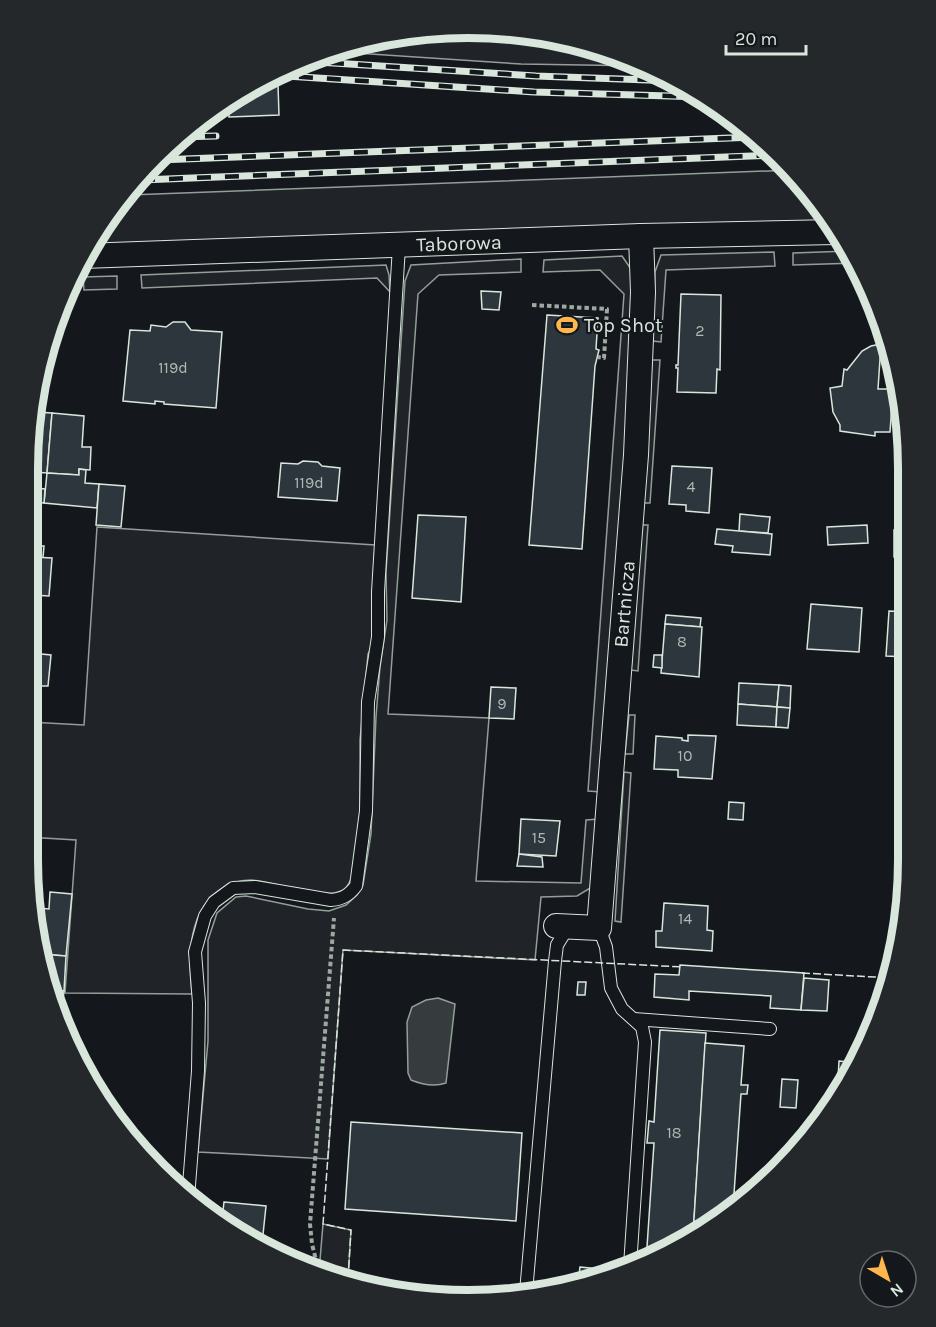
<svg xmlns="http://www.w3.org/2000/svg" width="936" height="1327" viewBox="0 0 936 1327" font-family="Karla,sans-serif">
	<rect width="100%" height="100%" fill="#14181c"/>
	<g fill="#202428" stroke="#939e99" stroke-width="1.5">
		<path d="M496,28L582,42L645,66L521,64L325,51L410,31Z"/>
		<path d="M792,170L799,177L829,222L86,247L129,195Z"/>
		<path d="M849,251L857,263L793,265V253Z"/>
		<path d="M774,252L775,266L666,270L661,342L653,341L655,272L661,255Z"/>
		<path d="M622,256L633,272L629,417L601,792L588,791L624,294L600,270L543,272L544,260Z"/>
		<path d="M521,259V272L439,275L418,294L388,714L489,718L476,881L581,883L586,820L599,819L592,887L577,896L541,897L535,960L343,950L328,1159L198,1152L208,1041V940L217,913L236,897L246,896L308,909L329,911L346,905L357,895L363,885L371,834L376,717L380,667L387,620L386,572L405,281L411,265Z"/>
		<path d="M386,265L389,275L390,292L377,278L142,288L141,275Z"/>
		<path d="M117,276V289L84,290L83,277Z"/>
		<path d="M652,360H660L650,503H642Z"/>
		<path d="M641,525H648L638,671L631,670Z"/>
		<path d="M97,527L375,545L372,600V646L368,654L360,740V813L352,877C349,883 347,889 341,891C321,900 274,881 251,880C242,880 232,883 225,887C187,907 188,958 192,994L65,993L76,840L27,837L29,722L84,725Z"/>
		<path d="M629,715H635L633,754H625Z"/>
		<path d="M624,772L631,773L621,922L615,921Z"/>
		<path d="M323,1224L351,1230L348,1279L319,1272Z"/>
	</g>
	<path fill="#363b3e" stroke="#939e99" stroke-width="1.5" d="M438,998L455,1004L446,1083C434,1087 423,1085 411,1080L408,1073L407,1022L412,1007L426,1000Z"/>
	<g fill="#2c363c" stroke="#d8e6dc" stroke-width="1.5">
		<path d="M278,85L279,115L229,117L228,100L247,86Z"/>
		<path d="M481,291L501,292L499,310L482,309Z"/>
		<path d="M681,294L721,295L720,370L717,369L716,393L677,392L678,368H676V365H678Z"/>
		<path d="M547,315L598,318L596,349L599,350L595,366L582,549L529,545Z"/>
		<path d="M173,322H185L191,330L222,332L216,408L164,404V402L155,401V404L123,401L130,330L150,331L151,325L166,327Z"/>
		<path d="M881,344L878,389H893L890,432H875V436L840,431V425L833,412L830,388L842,386L844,369L847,370L862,351L871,346Z"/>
		<path d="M35,412L52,413L47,473L34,472Z"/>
		<path d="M52,413L84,416L82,447H91L90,470L79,469V475L47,473Z"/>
		<path d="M905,454L906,502L900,501Z"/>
		<path d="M303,461L318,462L322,466L340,468L337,501L278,497L281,463L298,464Z"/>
		<path d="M672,466L712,468L709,513L686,511V505L669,504Z"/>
		<path d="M79,469L86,470L85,483L99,484L97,508L44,503L47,473L79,475Z"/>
		<path d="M99,484L125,486L121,527L96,525Z"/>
		<path d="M34,488L45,489L44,503L33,502Z"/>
		<path d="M740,514L770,517L768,533L739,531Z"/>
		<path d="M418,515L466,517L461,602L412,598Z"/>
		<path d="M867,525L868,543L828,545L827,527Z"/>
		<path d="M717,529L772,534L770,555L732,552L733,546L715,544Z"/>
		<path d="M894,530H906V556L894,557Z"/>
		<path d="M33,546H44L43,558L32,557Z"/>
		<path d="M32,557L52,558L49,596L32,595Z"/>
		<path d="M811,604L862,608L859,652L807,649Z"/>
		<path d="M889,611L906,612L907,657L886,656Z"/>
		<path d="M666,615L701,618L700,627L665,624Z"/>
		<path d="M665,624L702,627L699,677L661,673Z"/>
		<path d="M31,653L51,655L48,686H37L35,704H30Z"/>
		<path d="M654,655H662V668L653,667Z"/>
		<path d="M739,683L779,685L777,707L738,704Z"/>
		<path d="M779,685L791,686L790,708L777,707Z"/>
		<path d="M491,687L516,688L514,719L489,718Z"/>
		<path d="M738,704L777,707L776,727L737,725Z"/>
		<path d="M777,707L790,708L788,728L776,727Z"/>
		<path d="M688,735L716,736L712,779L678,777V770L654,769L656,736L682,738V740L688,741Z"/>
		<path d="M729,802L744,803L743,820L728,819Z"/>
		<path d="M521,819L560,821L556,856L519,854Z"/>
		<path d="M519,854L542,857L543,867L517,866Z"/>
		<path d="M50,892L72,894L66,956L40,954L35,922L38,908L49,909Z"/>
		<path d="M664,903L708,906L707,930L713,931L712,951L656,947V931H662Z"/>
		<path d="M40,954L66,956L64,991L50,990L42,973Z"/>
		<path d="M890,959H896L894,972H890Z"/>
		<path d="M680,965L804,973L801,1010L770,1008L771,996L689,991V1000L654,997L655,974L679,975Z"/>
		<path d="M804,978L829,980L827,1011L801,1010Z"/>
		<path d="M578,982H586L585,995H577Z"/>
		<path d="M50,990L64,991L61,1016Z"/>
		<path d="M660,1030L706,1033L693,1235L672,1249L647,1247L654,1143H647L649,1121L654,1122Z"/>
		<path d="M705,1043L744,1046L741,1085H748L747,1094H741L733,1208L693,1235Z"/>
		<path d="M839,1061L858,1063L837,1097Z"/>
		<path d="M782,1079L798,1080L796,1108L780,1107Z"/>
		<path d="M351,1122L522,1133L516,1221L345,1209Z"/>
		<path d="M771,1163L784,1164L769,1179Z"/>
		<path d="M224,1202L266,1206L262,1244L222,1219Z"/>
		<path d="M580,1267L600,1269L599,1276L578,1283Z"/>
	</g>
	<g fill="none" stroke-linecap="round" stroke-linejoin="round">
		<defs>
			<g id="service">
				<path d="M599,928L606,947L611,988L622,1009L642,1027L645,1042L630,1266"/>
				<path d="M634,1019L770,1029"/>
				<path d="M188,1198L198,1071L199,1003L195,952L205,916L214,902L233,888L255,887L331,900C343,899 349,895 356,886L366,811L368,702L378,637V592L399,246"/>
				<path d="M526,1292L555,961L557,945L568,927"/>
			</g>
			<g id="minor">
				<path d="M83,256L641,236L836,232"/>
				<path d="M556,926L599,928L636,455L643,292L641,236"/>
			</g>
		</defs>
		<use href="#service" stroke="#d8e6dc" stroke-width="14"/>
		<use href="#minor" stroke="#d8e6dc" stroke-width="26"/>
		<g stroke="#9da8a2" stroke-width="4" stroke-dasharray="4.5 3" stroke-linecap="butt">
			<path d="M532,305L607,309L604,358L598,357"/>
			<path d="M319,1272L312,1244L310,1224L334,918"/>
		</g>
		<use href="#service" stroke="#14181c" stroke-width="12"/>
		<use href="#minor" stroke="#14181c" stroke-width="24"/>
		<defs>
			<g id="rail">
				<path d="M302,61L536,76L676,81"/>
				<path d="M271,75L534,92L703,97"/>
				<path d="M177,137L216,136"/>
				<path d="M158,160L756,137"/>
				<path d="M141,180L776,155"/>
			</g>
		</defs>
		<use href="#rail" stroke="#d8e6dc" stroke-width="7"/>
		<use href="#rail" stroke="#14181c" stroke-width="4.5" stroke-dasharray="14" stroke-linecap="butt"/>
		<g stroke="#d8e6dc" stroke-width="1.5" stroke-dasharray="8 3" stroke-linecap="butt">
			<path d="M802,973L892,978"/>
			<path d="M348,1279L351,1230L323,1224L343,950L683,967"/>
		</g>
	</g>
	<defs>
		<symbol id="stadium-bare" viewBox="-9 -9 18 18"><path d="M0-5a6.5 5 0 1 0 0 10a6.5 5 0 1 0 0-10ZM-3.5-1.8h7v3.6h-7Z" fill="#ffb74d" stroke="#14181c" stroke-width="2.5" paint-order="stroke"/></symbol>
	</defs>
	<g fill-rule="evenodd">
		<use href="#stadium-bare" x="552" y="310" width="30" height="30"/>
	</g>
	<g text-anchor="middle" stroke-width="4.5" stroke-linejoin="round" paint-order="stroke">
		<g font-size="16" fill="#adbab4">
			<text x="700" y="336">2</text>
			<text x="173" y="373">119d</text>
			<text x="309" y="488">119d</text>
			<text x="691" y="492">4</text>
			<text x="682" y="647">8</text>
			<text x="502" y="709">9</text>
			<text x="685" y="761">10</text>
			<text x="539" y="843">15</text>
			<text x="685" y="924">14</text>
			<text x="674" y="1138">18</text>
		</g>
		<g font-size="20" fill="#d8e6dc" stroke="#14181c">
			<text transform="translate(459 243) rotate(-2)" y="7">Taborowa</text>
			<text transform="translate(624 604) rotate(-85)" y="7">Bartnicza</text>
		</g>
		<g font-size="20" fill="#d8e6dc" stroke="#14181c" text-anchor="start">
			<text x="584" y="332">Top Shot</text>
		</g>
	</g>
	<path d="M0 0H936V1327H0ZM468 38H468A430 430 0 0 1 898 468V860A430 430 0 0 1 468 1290H468A430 430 0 0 1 38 860V468A430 430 0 0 1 468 38Z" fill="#24282b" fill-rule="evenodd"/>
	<path fill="none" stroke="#d8e6dc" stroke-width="8" d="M468 38H468A430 430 0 0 1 898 468V860A430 430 0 0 1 468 1290H468A430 430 0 0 1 38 860V468A430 430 0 0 1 468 38Z"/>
	<g transform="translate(888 1279) rotate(141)"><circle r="28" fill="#14181c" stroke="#626a69" stroke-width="1.5"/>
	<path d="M0-4.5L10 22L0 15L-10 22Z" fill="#ffb74d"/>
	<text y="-9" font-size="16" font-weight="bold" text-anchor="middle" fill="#d8e6dc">N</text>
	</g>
	<path d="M726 45v9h80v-9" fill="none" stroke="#d8e6dc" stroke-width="3"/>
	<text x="735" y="45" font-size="18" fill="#d8e6dc" stroke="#14181c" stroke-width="4.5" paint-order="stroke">20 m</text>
</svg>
